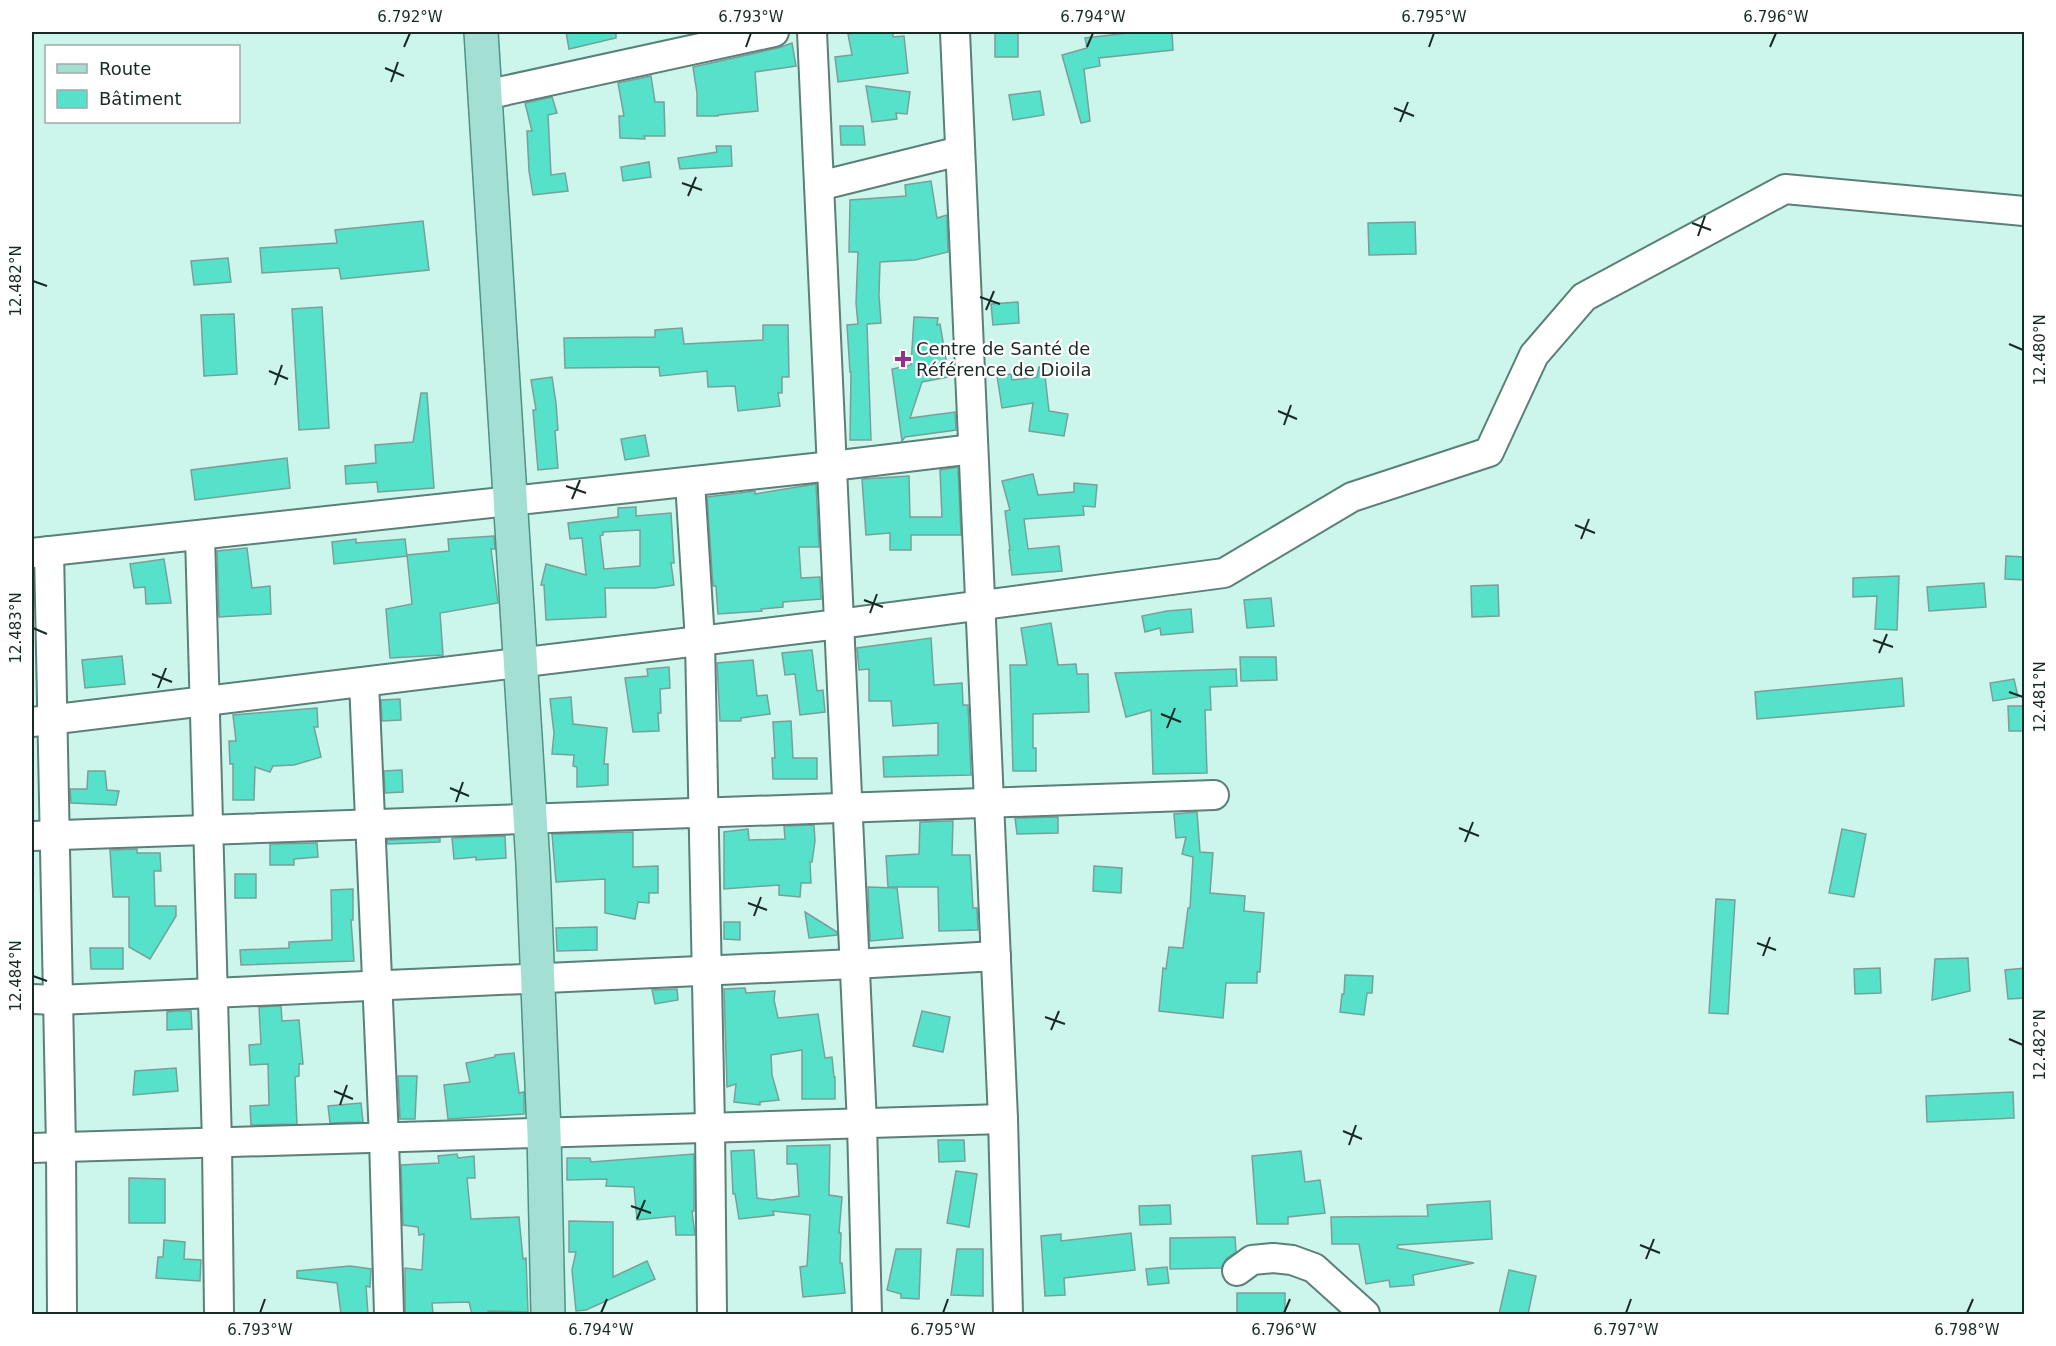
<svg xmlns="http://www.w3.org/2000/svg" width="2056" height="1346" viewBox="0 0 2056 1346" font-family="'DejaVu Sans',sans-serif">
	<rect width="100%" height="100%" fill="#ccf5ec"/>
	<g fill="#56e1ca" stroke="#79a098" stroke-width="1.5" fill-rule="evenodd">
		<path d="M566,32H616V38L569,49Z"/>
		<path d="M865,32H893V37L904,36L908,73L838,82L835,57L852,55L848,34Z"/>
		<rect x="995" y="32" width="23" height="25"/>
		<path d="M1137,32H1172L1173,50L1099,58L1100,66L1084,69L1090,121L1081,123L1062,55L1087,48L1085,38Z"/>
		<path d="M792,43L796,66L755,72L758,111L718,115V116H697V93L693,67L778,48Z"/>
		<path d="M651,76L655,102H664L665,136H644L645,139L620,138L619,116H624L618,83Z"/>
		<path d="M866,86L910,92L907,114L896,113L897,119L872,122Z"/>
		<path d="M1040,91L1044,115L1013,120L1009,95Z"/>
		<path d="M552,97L557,113L548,115L551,175L565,173L568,191L533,195L529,171L527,131H532L525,103Z"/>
		<path d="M840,126H863L865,145H841Z"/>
		<path d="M716,146H731L732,166L680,169L678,158L717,152Z"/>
		<path d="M649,162L651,177L623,181L621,167Z"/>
		<path d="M931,181L937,218L947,215L948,252L915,260L880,262L879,295L881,323L867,324L871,440H850L851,372H850L847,325L858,324L856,303L858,252H849L850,200L906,196L905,185Z"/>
		<path d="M423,221L429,270L341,279L339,268L262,273L260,248L337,243L335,230Z"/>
		<path d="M1415,222L1416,254L1369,255L1368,223Z"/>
		<path d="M228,258L231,282L194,285L191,261Z"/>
		<path d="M1018,302L1019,323L993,325L991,304Z"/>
		<path d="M322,307L329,428L299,430L292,309Z"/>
		<path d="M234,314L237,374L204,376L201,315Z"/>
		<path d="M914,317L938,318L937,325L940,324L949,377L922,382L910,418L955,412L956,430L905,437L902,441L892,369L911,365Z"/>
		<path d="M763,325H788L789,377H782V393H778L780,406L738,411L735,386L708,387L707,371L660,376L659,367L565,368L564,338L655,337V330L682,328L684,344L763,340Z"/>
		<path d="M1039,367H1044L1049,411L1068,414L1064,436L1029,431L1033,403L1002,408L997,376L1011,374L1012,380L1037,377Z"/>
		<path d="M552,377L556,403L558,430L555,431L558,468L538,470L533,410H536L531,380Z"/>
		<path d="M421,393H427L434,488L378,492L377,482L346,484L345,466L376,463L375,445L413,442Z"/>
		<path d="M645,435L649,456L625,460L621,439Z"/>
		<path d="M287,458L290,488L195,500L191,470Z"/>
		<path d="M958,467L961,535H911V550H890V533L866,535L862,479L909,476L910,517H942L940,470Z"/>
		<path d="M1033,474L1038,495L1074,492V483L1097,485L1095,507L1083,506L1084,515L1024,519L1028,549L1059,546L1062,571L1012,575L1009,550H1010L1005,511L1010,510L1002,481Z"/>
		<path d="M816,484L819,547H799L801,578L820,577L821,599L783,602V607L761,609L762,611L718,614L716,586H713L707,497L755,491V494Z"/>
		<path d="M636,507V516L671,513L674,563H671L674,585L655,588H605L606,617L546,620L544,585H541L546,564L586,575L582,538L570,539L568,523L618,517V508ZM640,530V566L604,569L600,536L603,535V532Z"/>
		<path d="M494,536L495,549H491L498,603L440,613L443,655L390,658L386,609L412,604L407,555L449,551L448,539Z"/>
		<path d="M356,539V543L405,539L407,556L334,564L332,542Z"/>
		<path d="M247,548L252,588L270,586L271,614L219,617L217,551Z"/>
		<path d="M2006,556L2025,557V580L2005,579Z"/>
		<path d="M164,559L171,603L146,604L145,587L134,588L130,564Z"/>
		<path d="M1899,576L1897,630L1875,629L1877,596L1853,597V578Z"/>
		<path d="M1984,583L1986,607L1929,611L1927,587Z"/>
		<path d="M1498,585L1499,616L1472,617L1471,586Z"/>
		<path d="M1271,598L1274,626L1247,628L1244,600Z"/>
		<path d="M1191,609L1193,632L1161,635L1160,628L1145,632L1142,616L1167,611Z"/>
		<path d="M1051,623L1058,665L1076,664L1077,674H1088L1089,712L1033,714V748H1036V771H1013L1010,665H1027L1021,628Z"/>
		<path d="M931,638L934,685L962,683L963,705H968L971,775L884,777L883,757L938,755V723L893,726L891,701H869V669L859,670L857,648Z"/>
		<path d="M812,650L817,691L823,690L825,712L800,715L795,674L785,675L782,653Z"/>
		<path d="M122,656L125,684L85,688L82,660Z"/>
		<path d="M1240,657H1276L1277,680L1241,681Z"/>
		<path d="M753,660L757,696L767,695L770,714L741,718V721H720L717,663Z"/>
		<path d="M669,667L670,688L660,689L661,713H658L659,731L633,732L625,678L648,676L647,669Z"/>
		<path d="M1236,669L1237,686L1210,687L1211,710H1205L1207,773L1153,774L1151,710L1126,717L1115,673Z"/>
		<path d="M1902,678L1904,706L1757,719L1755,692Z"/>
		<path d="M2014,679L2018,697L1993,701L1990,683Z"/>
		<path d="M571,697L573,724L607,728L604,764H608V785L577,787V767L573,766L574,755L552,754L554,733L550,699Z"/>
		<path d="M400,699L401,720L382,721L381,700Z"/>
		<path d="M2008,706H2025V731H2009Z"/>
		<path d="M317,708L318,727H314L321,757L294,765L273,766L270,772L255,767L254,800H233V764H230L229,741H236L233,715Z"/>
		<path d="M791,721L793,758H817V779H773L772,758H775L773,722Z"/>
		<path d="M402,770L403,792L385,793L384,771Z"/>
		<path d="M88,771H105L107,790L119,791L116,805L71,803L70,789H87Z"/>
		<path d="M1197,812L1200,852L1213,853L1210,893L1245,896L1244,911L1264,913L1260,972H1257V983H1226L1223,1018L1159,1011L1163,968L1166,969L1169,947L1183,948L1188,908H1190L1193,857L1182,854L1186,837L1176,838L1174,814Z"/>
		<path d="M1058,817V833L1017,834L1015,818Z"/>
		<path d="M953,821L952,855H970L973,908H977L978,930L939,931L938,887H888L886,856L919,854L920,822Z"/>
		<path d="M814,825L815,841L812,862H810L811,883H801L800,897L779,895V885L724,889V832L748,829L749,840L785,839L784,826Z"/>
		<path d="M1842,829L1866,834L1854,897L1829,893Z"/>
		<path d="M633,832V867L658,866V893H649V903L638,902L635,919L605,913V879L556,882L552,834Z"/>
		<path d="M505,836L506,858L476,860V857L454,859L452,838Z"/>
		<path d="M440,838V842L388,844L387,840Z"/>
		<path d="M317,843L318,857L294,859V865H270V844Z"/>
		<path d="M137,849V853H160L161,871H154L155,906H176V916L150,959L129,947V897H113L110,850Z"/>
		<path d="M1094,866L1122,868L1121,893L1093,891Z"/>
		<rect x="235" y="874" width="21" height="24"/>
		<path d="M868,887L897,888L903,938L870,941Z"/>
		<path d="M353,889V920H351L354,961L241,965L240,950L289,948V942L332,940L331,890Z"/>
		<path d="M1716,899L1735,900L1728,1014L1709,1013Z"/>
		<path d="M805,912L837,932V935L809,938Z"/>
		<path d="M724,922H740V940L724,939Z"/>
		<path d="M597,927V950L557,951L556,928Z"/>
		<path d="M90,948H123V969H91Z"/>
		<path d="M1968,958L1970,991L1932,1000L1935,959Z"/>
		<path d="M1880,968L1881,993L1855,994L1854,969Z"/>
		<path d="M2025,968V998L2008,999L2005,970Z"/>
		<path d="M1345,975L1373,976L1372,993H1367L1364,1015L1340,1012L1342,994H1344Z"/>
		<path d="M745,988L746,993L775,991L774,1000L778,1018L818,1014L825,1058L832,1057L834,1077H835V1099H802V1050L771,1055L772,1075L779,1100L760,1102V1105L734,1102L736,1084L727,1087L724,989Z"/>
		<path d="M677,989L678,1000L655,1004L652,990Z"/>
		<path d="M281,1006L282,1021L299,1020L303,1064H299V1076L295,1077L297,1124L251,1125L250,1106L269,1105L268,1064L250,1065L249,1045L261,1044L259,1007Z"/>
		<path d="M176,1011H191L192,1029L167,1030V1012Z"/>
		<path d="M922,1011L950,1017L943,1052L913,1046Z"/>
		<path d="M514,1053L519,1093L524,1092V1114L448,1119L444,1085L470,1082L466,1063L495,1057V1055Z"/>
		<path d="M176,1068L178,1091L133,1095L135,1071Z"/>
		<path d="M398,1076H417L415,1119H400Z"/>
		<path d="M2013,1092L2014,1118L1927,1122L1926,1096Z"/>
		<path d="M361,1103L363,1122L330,1123L328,1106Z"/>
		<path d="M938,1140H964L965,1161L939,1162Z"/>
		<path d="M830,1145L829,1195L842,1197L839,1233H841L840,1263H842L845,1293L803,1297L800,1267L807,1266L810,1215L773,1211L774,1215L739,1219L735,1194H733L731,1151L754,1150L757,1198L772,1200L799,1196L797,1164H787V1146Z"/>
		<path d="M1301,1151L1305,1182L1320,1180L1325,1213L1288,1217V1224H1257L1252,1156Z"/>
		<path d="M457,1154L458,1158L474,1156L475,1178H467L471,1219L519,1217L523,1259L526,1258L528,1312L488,1311L489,1314H472L469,1302L432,1303L433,1314H405V1268L422,1270L424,1234L419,1235L418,1227L403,1225L401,1165L439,1163L438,1156Z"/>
		<path d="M694,1154V1211H692L695,1235H676L675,1216L637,1220L634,1187L606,1186L607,1179L567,1180V1158H590L591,1162Z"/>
		<path d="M956,1171L977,1174L969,1227L947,1223Z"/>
		<path d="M129,1178L165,1179V1223H129Z"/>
		<path d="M1490,1201L1492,1239L1398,1245L1397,1248L1474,1263L1413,1275L1414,1285L1390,1287L1389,1280L1366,1284L1359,1244H1332L1331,1217L1428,1216L1427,1205Z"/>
		<path d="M1170,1205L1171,1224L1140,1225L1139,1206Z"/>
		<path d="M569,1221L613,1222V1277L647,1261L655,1279L586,1310L576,1311L572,1270L576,1252H569Z"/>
		<path d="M1131,1233L1135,1270L1064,1278L1065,1295L1045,1296L1041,1236L1061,1234V1241Z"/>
		<path d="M1235,1237L1236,1252L1227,1258L1221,1268L1170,1269V1238Z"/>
		<path d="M164,1240L185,1242L184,1259L201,1260L200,1281L156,1278L158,1257H163Z"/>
		<path d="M896,1249H921L919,1299L901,1298V1294L887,1290Z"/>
		<path d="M957,1249H983V1296L951,1295Z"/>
		<path d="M350,1266L371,1269L370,1287L366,1286L368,1314H341L337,1283L297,1278V1271Z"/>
		<path d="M1167,1267L1169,1283L1148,1285L1146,1269Z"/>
		<path d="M1509,1270L1536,1276L1528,1314H1499Z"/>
		<rect x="1237" y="1293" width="48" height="21"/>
	</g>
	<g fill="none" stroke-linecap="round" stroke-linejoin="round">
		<defs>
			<g id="minor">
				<path d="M812,32L862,1124L867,1314"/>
				<path d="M955,32L1003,1119L1008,1314"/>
				<path d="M485,95L774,32"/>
				<path d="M819,186L960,151"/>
				<path d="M690,482L700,641L710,1128L712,1314"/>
				<path d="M200,536L217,1143L219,1314"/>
				<path d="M49,551L61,1147L62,1314"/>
				<path d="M32,553L832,466L973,449"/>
				<path d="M364,682L384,1138L389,1314"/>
				<path d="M32,722L839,624L1224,573L1352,497L1489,452L1534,355L1584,297L1785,189L2024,211"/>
				<path d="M32,836L1214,795"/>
				<path d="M32,999L58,1000L854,964L996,956"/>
				<path d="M32,1148L1003,1119"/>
				<path d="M1237,1271L1252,1260L1273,1258L1292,1260L1314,1268L1365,1314"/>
			</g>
			<path id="major" d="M481,32L533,864L544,1133L548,1314"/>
		</defs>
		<use href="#minor" stroke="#5a8078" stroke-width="32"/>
		<use href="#major" stroke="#4c9285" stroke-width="36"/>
		<use href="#minor" stroke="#fff" stroke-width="28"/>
		<use href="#major" stroke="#a4dfd4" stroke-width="33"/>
	</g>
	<path fill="none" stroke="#192926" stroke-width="2" d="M404,47L410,33M746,47L751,33M1087,47L1093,33M1429,47L1434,33M1770,47L1776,33M385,68L404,76M391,82L398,62M1394,108L1414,116M1400,122L1408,102M682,183L702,190M688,196L696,177M1692,223L1711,230M1698,236L1705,216M33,281L47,286M980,297L1000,304M986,310L994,291M2009,344L2023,350M269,371L288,379M275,385L282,365M1278,411L1297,419M1284,425L1291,405M566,486L586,493M572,499L580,480M1575,525L1595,533M1581,539L1589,519M864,600L883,607M870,613L877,594M33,628L47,634M1873,640L1893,647M1879,653L1887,634M152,674L172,682M158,688L166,668M2009,692L2023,697M1161,714L1181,722M1167,728L1175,708M450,788L469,796M456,802L463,782M1459,828L1479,836M1465,842L1473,822M748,903L767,910M754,916L761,897M1757,943L1776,950M1763,956L1770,937M33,976L47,981M1045,1017L1065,1024M1051,1030L1059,1011M2009,1039L2023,1045M334,1091L353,1099M340,1105L347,1085M1343,1131L1362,1139M1349,1145L1356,1125M631,1206L651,1213M637,1219L645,1200M1640,1245L1660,1253M1646,1259L1654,1239M260,1313L265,1299M601,1313L607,1299M943,1313L948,1299M1284,1313L1290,1299M1626,1313L1631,1299M1967,1313L1973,1299"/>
	<path fill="#972f92" stroke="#fff" stroke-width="2" d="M900 350h6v6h6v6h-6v6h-6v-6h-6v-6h6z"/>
	<g text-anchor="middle" stroke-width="4.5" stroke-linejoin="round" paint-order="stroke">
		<g font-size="18" fill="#192926" stroke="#fff" text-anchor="start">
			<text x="916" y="355">Centre de Santé de<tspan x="916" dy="21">Référence de Dioila</tspan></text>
		</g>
	</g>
	<rect width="2056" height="1346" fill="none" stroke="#ffffff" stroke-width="66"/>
	<rect x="45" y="45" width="195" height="78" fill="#ffffff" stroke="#a3a9a8" stroke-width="1.5"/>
	<rect x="57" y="64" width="30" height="9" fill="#a4dfd4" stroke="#a3a9a8" stroke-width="1.5"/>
	<text x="99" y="75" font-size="18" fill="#192926">Route</text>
	<rect x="57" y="90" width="30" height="18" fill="#56e1ca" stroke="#a3a9a8" stroke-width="1.5"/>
	<text x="99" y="105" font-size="18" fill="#192926">Bâtiment</text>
	<rect x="33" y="33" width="1990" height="1280" fill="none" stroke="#192926" stroke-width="2"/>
	<g font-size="15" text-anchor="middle" fill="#192926">
		<text x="410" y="22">6.792°W</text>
		<text x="751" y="22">6.793°W</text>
		<text x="1093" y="22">6.794°W</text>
		<text x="1434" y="22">6.795°W</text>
		<text x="1776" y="22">6.796°W</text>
		<text transform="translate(16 281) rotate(-90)" y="5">12.482°N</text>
		<text transform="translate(2040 350) rotate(-90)" y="5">12.480°N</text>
		<text transform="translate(16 628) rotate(-90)" y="5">12.483°N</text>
		<text transform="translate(2040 697) rotate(-90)" y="5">12.481°N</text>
		<text transform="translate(16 976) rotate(-90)" y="5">12.484°N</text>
		<text transform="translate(2040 1045) rotate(-90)" y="5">12.482°N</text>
		<text x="260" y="1335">6.793°W</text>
		<text x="601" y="1335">6.794°W</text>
		<text x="943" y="1335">6.795°W</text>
		<text x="1284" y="1335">6.796°W</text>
		<text x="1626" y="1335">6.797°W</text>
		<text x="1967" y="1335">6.798°W</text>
	</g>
</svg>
